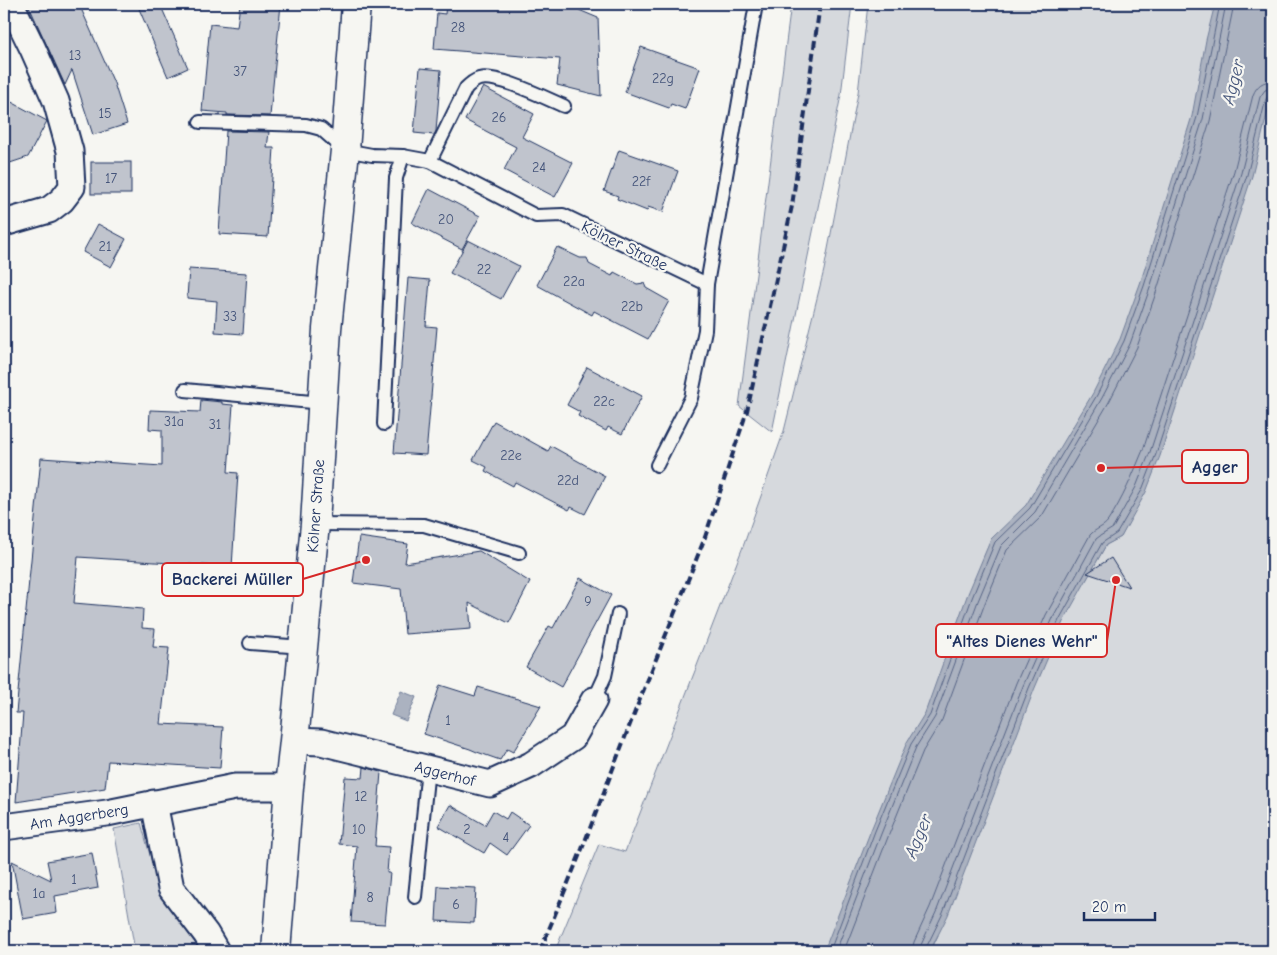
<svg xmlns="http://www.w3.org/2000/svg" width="1277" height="955" viewBox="0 0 1277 955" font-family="'Comic Neue',sans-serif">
	<rect width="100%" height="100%" fill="#f6f6f2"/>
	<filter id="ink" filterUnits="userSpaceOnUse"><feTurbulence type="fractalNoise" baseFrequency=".02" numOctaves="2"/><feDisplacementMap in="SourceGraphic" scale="10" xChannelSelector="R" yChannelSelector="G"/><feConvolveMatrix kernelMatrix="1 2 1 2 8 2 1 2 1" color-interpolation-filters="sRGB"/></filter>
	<g filter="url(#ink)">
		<g fill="#d6d9dd" stroke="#78849e" fill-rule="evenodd">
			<path d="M791,4H852L841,95L772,432L739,406Z"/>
			<path d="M868,4H1273V951H931L938,935L930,951H555L599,844L625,852L744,544L784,431L824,270L858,93ZM1126,527L1121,537L1106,545L1086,580L1104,546Z"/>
			<path d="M141,823L162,898L201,951H135L114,829Z"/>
		</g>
		<g fill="#abb2c0" stroke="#717e99">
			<path d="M1215,4H1273V90L1252,176L1160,456L1146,492L1121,537L1106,545L1063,622L1034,690L948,915L930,951H824L871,830L907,742L925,713L967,596L991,539L1026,505L1093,393L1120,339L1140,284L1192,116L1206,40Z"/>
			<path d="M401,691L416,697L406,721L391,715Z"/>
		</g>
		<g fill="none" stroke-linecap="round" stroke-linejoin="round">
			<g stroke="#556385" stroke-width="1">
				<path d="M830,951L875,831L911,744L930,715L972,598L995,542L1030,508L1097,395L1124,341L1144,286L1197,117L1220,4"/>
				<path d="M836,951L881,834L916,747L935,717L978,601L1001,546L1035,512L1102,398L1130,344L1150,288L1203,119L1226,4"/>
				<path d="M844,951L888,837L923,751L942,720L985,603L1007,550L1042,516L1109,402L1137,347L1157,290L1210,121L1234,4"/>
				<path d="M912,951L914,942L930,907L1016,683L1046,615L1090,535C1095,529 1104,527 1108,521C1123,499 1133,474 1143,450L1234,171L1253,95C1257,85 1263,81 1273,81"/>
				<path d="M920,951L921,945L937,910L1023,686L1053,618L1096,539L1100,536L1113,528L1136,487L1150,452L1241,173L1260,97L1265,90L1273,88"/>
				<path d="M926,951V948L943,913L1029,688L1059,620L1102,543L1117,533L1142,490L1156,454L1247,175L1266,99L1269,95L1273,94"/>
			</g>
		</g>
		<g fill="#c0c4cd" stroke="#1b2f5e">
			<path d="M28,4H79L114,83L127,124L93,135L72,70L65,85Z"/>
			<path d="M137,4H160L188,68L168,77Z"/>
			<path d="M240,4H281L270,116L227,115V113L202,111L210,24L237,27Z"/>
			<path d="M446,4H581L579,10L598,18L601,96L557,85L560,59L434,49L437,13L445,14Z"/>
			<path d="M641,47L700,68L685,109L671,104L669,108L625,92Z"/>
			<path d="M420,68L441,70L436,131L434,135L414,133Z"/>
			<path d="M483,87L534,114L522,137L573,163L555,197L504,170L516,147L465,120Z"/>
			<path d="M4,98L47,121L28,157L4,165Z"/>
			<path d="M226,131L269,132L267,148H274L268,237L219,234Z"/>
			<path d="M619,150L678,171L663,212L648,207L647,211L617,199L618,196L604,191Z"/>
			<rect x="91" y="162" width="40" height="32"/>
			<path d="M429,189L480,216L462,249L412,223Z"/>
			<path d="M98,224L126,239L111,267L83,252Z"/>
			<path d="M468,240L519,266L501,299L450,273Z"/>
			<path d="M557,247L580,258H587L589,264L612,276L614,272L637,284L644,283L646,288L669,301L648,339L594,311L592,315L537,285Z"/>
			<path d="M189,269L247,273L243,334L215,332L217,301L187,298Z"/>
			<path d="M408,278L430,280L426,326L437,327L426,455L394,453Z"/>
			<path d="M587,367L642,396L622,434L608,427L606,431L578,416L580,412L567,405Z"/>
			<path d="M201,400L222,402V404L233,405L228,472L238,473L232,567L78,557L74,603L143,609L142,628L155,629L153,647L169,648L161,724L223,727L220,768L108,761L105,788L16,802L23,713H16L41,458L162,466V430L149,429L150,410L200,412Z"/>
			<path d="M494,421L548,451L551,446L605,476L585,514L571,507L569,510L515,482L513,486L485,471L487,467L473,460Z"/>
			<path d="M359,537L408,544L405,563L479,551L530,582L509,623L469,603L471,629L405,634L401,589L353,583Z"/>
			<path d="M1111,558L1129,587L1087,573Z"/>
			<path d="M580,578L611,595L561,687L526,667L549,626L553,628Z"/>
			<path d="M440,685L475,696L478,687L541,706L513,752L507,749L500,760L477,752L470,749L424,734Z"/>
			<path d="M364,767L381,772L375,846L389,847L387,873H390L385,924L351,922L357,846L339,844L345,777L363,778Z"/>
			<path d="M450,805L485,825L493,811L506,819L510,812L529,825L507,855L490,843L484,853L438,826Z"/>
			<path d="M92,853L98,888L55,896L57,913L23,919L12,861L51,880L47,861Z"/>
			<path d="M438,886L476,888L474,923L436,921Z"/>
		</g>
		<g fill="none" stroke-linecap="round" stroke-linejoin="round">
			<defs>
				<g id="service">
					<path d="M200,122L306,125L321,129L345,150L372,155L403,156L430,161L536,216L563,215L707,284L705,330L691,398L657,465"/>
					<path d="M430,161L466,88C470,84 473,81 479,79C498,74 545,98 564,106"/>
					<path d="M707,284L756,4"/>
					<path d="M185,390L322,403"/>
					<path d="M384,424L396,178L403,156"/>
					<path d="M315,524L424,525L519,553"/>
					<path d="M250,643L303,647"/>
					<path d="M594,700L605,676L618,614"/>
					<path d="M415,897L428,768"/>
				</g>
				<g id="minor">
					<path d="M4,223L49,210L62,200L72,187L70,151L56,101L33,49L11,4"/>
					<path d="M294,741L321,742L490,784L531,765L573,737L594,700"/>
					<path d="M154,803L171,888L206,934L216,951"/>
					<path d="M4,827L107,813L235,787H289"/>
				</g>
				<path id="primary" d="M276,951L289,787L294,741L315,524L327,329L345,150L356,4"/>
			</defs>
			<use href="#service" stroke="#1b2f5e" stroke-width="16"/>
			<use href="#minor" stroke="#1b2f5e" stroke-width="29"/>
			<use href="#primary" stroke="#1b2f5e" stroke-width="31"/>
			<use href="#service" stroke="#f6f6f2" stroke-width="12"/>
			<use href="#minor" stroke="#f6f6f2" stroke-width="25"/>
			<use href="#primary" stroke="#f6f6f2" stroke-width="28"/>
			<path stroke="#1b2f5e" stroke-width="4" stroke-dasharray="8 4" stroke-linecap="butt" d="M540,951L582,849L634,714L704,540L747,411L792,206L820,4"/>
		</g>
	</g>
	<g text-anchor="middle" stroke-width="4.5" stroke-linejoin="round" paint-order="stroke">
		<g font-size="14" fill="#44547a">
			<text x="458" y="32">28</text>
			<text x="75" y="60">13</text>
			<text x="240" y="76">37</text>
			<text x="663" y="83">22g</text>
			<text x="105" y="118">15</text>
			<text x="499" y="122">26</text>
			<text x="539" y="172">24</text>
			<text x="111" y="183">17</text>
			<text x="641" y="186">22f</text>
			<text x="446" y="224">20</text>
			<text x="105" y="251">21</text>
			<text x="484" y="274">22</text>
			<text x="574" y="286">22a</text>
			<text x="632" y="311">22b</text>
			<text x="230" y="321">33</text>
			<text x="604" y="406">22c</text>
			<text x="174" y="426">31a</text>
			<text x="215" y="429">31</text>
			<text x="511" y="460">22e</text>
			<text x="568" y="485">22d</text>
			<text x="588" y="606">9</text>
			<text x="448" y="725">1</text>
			<text x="361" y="801">12</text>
			<text x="359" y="834">10</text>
			<text x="467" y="834">2</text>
			<text x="506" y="842">4</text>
			<text x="74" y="884">1</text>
			<text x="39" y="898">1a</text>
			<text x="370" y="902">8</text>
			<text x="456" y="909">6</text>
		</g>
		<g font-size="16" fill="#1b2f5e" stroke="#f6f6f2">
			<text transform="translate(625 245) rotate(26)" y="6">Kölner Straße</text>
			<text transform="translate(315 506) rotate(-86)" y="6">Kölner Straße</text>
			<text transform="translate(445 773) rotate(14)" y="6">Aggerhof</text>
			<text transform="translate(79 816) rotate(-9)" y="6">Am Aggerberg</text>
		</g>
		<g font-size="18" font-style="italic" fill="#46567b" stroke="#f6f6f2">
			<text transform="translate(1233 82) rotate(-76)" y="6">Agger</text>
			<text transform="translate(918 836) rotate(-67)" y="6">Agger</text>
		</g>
	</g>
	<path fill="none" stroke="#d62828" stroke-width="2" d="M1101 468L1182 466M366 560L303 579M1116 580L1107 641"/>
	<g fill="#d62828" stroke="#f6f6f2" stroke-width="2">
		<circle cx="1101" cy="468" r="5"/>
		<circle cx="366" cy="560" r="5"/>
		<circle cx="1116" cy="580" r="5"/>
	</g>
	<g fill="#f6f6f2" stroke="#d62828" stroke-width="2">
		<rect x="1182" y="450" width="66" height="33" rx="5"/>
		<rect x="162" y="563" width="141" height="33" rx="5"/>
		<rect x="936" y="624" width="171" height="33" rx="5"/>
	</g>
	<g font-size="18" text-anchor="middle" font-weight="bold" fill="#1b2f5e">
		<text x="1215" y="473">Agger</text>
		<text x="232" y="585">Backerei Müller</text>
		<text x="1022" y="647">"Altes Dienes Wehr"</text>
	</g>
	<rect width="1277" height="955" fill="none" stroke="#f6f6f2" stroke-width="20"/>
	<rect x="10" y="10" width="1257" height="935" fill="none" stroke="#1b2f5e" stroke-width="2" filter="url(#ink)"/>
	<path d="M1084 912v8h71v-8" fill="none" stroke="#1b2f5e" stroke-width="2.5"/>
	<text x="1092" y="912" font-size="15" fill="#1b2f5e" stroke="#f6f6f2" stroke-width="4" paint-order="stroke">20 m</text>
</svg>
